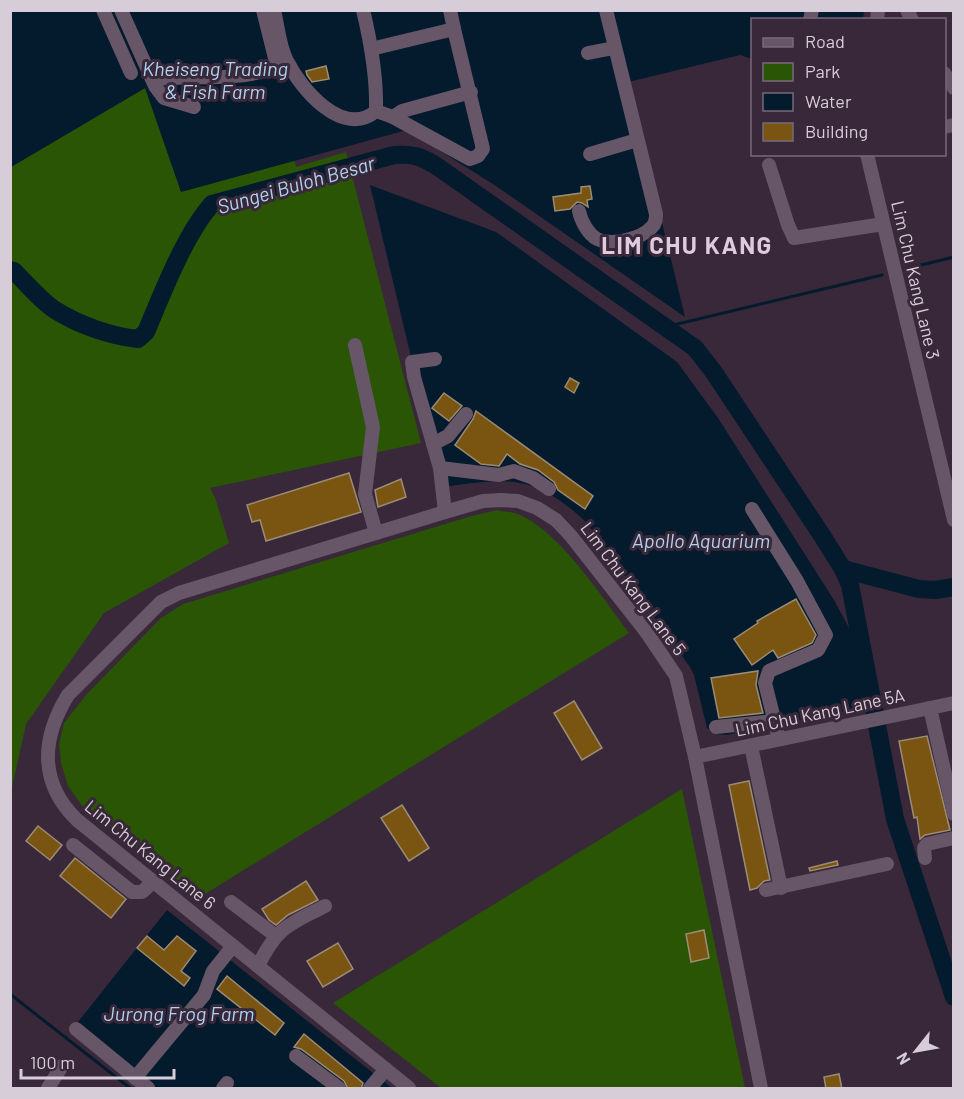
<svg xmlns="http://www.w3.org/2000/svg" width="964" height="1099" viewBox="0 0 964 1099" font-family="Barlow,sans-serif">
	<rect width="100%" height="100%" fill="#382839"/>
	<g fill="#2a5504">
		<path d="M278,84L296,167L346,152L421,443L210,488L215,497L229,543L104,613L26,724L11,792V167L145,88Z"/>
		<path d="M497,510C506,512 516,512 524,517C562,536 603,598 629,633L200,897L83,807L68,786L61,763L59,744L64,723L86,695L161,618L183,604L468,517Z"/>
		<path d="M682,789L745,1088H441L333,1003Z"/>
	</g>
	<g fill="#031b2d">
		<path d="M10,11H864L863,19L752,20V59L740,55L628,82L685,317L496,186L407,130L181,192L145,88L11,167Z"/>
		<path d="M370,185L496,232L677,362L718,418L834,600L855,639L866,707L726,735L716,734L707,728L694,675L690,667L587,523C534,473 509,478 442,487Z"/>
		<path d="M167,910L392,1088H138L70,1032Z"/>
	</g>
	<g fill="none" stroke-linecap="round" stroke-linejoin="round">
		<g stroke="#031b2d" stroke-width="3">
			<path d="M909,268L954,257"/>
			<path d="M665,327L882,275"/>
			<path d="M10,994L130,1088"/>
		</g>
		<g stroke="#031b2d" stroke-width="18">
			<path d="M10,270L14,271C27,284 40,300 55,310C79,325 110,336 138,339L146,332C162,294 185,234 212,204L394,155C414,154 421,156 438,167L695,348L713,371L823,537L843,569L850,585L895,819L954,997"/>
			<path d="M843,569L919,589L935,590L954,587"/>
		</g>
	</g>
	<g fill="#7a5411" stroke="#9c8c76" stroke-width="1.5">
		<path d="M326,66L329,79L312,82L307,75L306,71Z"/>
		<path d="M590,186L592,199L587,200L588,207L582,203L577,202L570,209L555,211L553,197L581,193V187Z"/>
		<path d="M570,378L579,383L574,393L565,387Z"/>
		<path d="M444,393L462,406L449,421L432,408Z"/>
		<path d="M476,411L593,496L585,509L558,490L554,482L538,470L520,464L507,454L499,466L481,464L455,445L473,419Z"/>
		<path d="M349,473L361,512L266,541L260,520L252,522L247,505Z"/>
		<path d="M401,479L406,497L378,507L375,490Z"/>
		<path d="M796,599L816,635L812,643L778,658L773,650L752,665L734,639L758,623L757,621Z"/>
		<path d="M758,671L756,685L763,713L719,718L711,678Z"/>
		<path d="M574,701L602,748L582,760L554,713Z"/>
		<path d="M927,736L950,830L925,835L920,839L917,817L914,818L899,741Z"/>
		<path d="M749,781L770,880L764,881L757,888L750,890L729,785Z"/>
		<path d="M402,805L429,848L409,861L381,818Z"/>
		<path d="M38,826L62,845L50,860L26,841Z"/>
		<path d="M75,858L126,899L111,918L60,876Z"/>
		<path d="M837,861L838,865L810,871L809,868Z"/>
		<path d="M306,881L318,900L288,915L276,925L269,920L262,909Z"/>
		<path d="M704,930L709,958L691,962L686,934Z"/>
		<path d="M147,936L164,950L177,936L196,951L181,971L190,978L184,986L137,948Z"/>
		<path d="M338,943L353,969L323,987L307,961Z"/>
		<path d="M227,976L284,1023L275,1035L217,989Z"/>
		<path d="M304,1034L363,1083L361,1089H348L344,1081L301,1049L294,1047Z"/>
		<path d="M839,1074L842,1089H826L824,1077Z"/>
	</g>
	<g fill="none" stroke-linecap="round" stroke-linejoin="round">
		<g stroke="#675568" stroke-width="14">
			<path d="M103,10L131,73"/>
			<path d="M121,10L155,86L164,98L194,107"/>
			<path d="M274,10C278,26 279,46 287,61C301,89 343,139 376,111C377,77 371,43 363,10"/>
			<path d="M907,10L912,20"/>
			<path d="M810,20L812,10"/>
			<path d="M877,20L878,10"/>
			<path d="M371,49L454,29L450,10"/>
			<path d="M588,53L614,48"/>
			<path d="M944,73L954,88"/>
			<path d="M152,79C191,75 236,82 274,68L276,62L263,10"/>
			<path d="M376,111L393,117L470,159L478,156L483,149L454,29"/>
			<path d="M393,117L402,111L471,92"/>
			<path d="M944,127L954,125"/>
			<path d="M590,154L637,140"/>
			<path d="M867,154L954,520"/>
			<path d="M769,165L788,225L794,238L883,224"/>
			<path d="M579,211C581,221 588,234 597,239C612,246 641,239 652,227C656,223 656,219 656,214L606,10"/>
			<path d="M355,345L373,427L365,494L376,533"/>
			<path d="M435,359L412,362L414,377L440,468L445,512"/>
			<path d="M433,444L448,436L466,414"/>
			<path d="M440,468L499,475L514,471L533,478L549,489"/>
			<path d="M752,509L797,581L826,635L818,650L769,671L765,683L779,739"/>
			<path d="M930,708L954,814"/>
			<path d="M716,727L775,721"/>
			<path d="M751,746L781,888"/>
			<path d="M695,757L954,703"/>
			<path d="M73,845L132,892H142L153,882"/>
			<path d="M925,858L924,848L927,844L954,838"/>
			<path d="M766,890L887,864"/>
			<path d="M231,902L276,936"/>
			<path d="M258,966C277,927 288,925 325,906"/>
			<path d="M76,1029L148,1088"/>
			<path d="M296,1056L339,1088"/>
			<path d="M135,1078L204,995L213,971L233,946"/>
			<path d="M48,1088L62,1066"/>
			<path d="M223,1088L227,1083"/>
			<path d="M370,1088L386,1069"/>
			<path d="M409,1088L77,820C39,783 41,739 68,695L161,602L179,593L445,512L483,501L501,500L518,501L537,508L556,520L571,536L647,633L676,676L695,757L761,1088"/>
		</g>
	</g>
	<g text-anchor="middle" stroke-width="6" stroke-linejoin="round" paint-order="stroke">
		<g font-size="18" fill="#d7cdd8" stroke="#382839">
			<text transform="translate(915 280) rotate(77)" y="6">Lim Chu Kang Lane 3</text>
			<text transform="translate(633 589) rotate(53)" y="6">Lim Chu Kang Lane 5</text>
			<text transform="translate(820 713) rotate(-12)" y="6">Lim Chu Kang Lane 5A</text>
			<text transform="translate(150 855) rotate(39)" y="6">Lim Chu Kang Lane 6</text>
		</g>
		<g font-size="20" font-style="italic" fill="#add3f1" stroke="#382839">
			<text x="215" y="76">Kheiseng Trading<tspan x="215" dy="23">&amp; Fish Farm</tspan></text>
			<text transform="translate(296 185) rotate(-16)" y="7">Sungei Buloh Besar</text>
			<text x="701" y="548">Apollo Aquarium</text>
			<text x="179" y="1021">Jurong Frog Farm</text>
		</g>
		<g font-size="24" font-weight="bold" letter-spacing="1.5" fill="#dfcadf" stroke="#382839">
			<text x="687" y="254">LIM CHU KANG</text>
		</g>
	</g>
	<rect width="964" height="1099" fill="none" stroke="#d7cdd8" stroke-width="24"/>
	<rect x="751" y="18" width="195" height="138" fill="#382839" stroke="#786a79" stroke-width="1.5"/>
	<rect x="763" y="38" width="30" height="9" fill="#675568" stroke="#786a79" stroke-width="1.5"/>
	<text x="805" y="48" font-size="18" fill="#d7cdd8">Road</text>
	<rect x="763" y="63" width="30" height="18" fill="#2a5504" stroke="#786a79" stroke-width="1.5"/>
	<text x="805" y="78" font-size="18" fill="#d7cdd8">Park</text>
	<rect x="763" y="93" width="30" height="18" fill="#031b2d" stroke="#786a79" stroke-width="1.5"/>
	<text x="805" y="108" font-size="18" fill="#d7cdd8">Water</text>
	<rect x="763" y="123" width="30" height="18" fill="#7a5411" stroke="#786a79" stroke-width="1.5"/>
	<text x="805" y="138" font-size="18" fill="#d7cdd8">Building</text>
	<g transform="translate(916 1051) rotate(239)" stroke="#382839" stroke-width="4.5" paint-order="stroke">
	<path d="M0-4.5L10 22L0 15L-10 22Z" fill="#d7cdd8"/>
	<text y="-9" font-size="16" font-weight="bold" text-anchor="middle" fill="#d7cdd8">N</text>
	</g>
	<path d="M21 1069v9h153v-9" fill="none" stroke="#d7cdd8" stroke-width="3"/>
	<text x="30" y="1069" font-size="18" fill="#d7cdd8" stroke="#382839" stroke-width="4.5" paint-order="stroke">100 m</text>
</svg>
